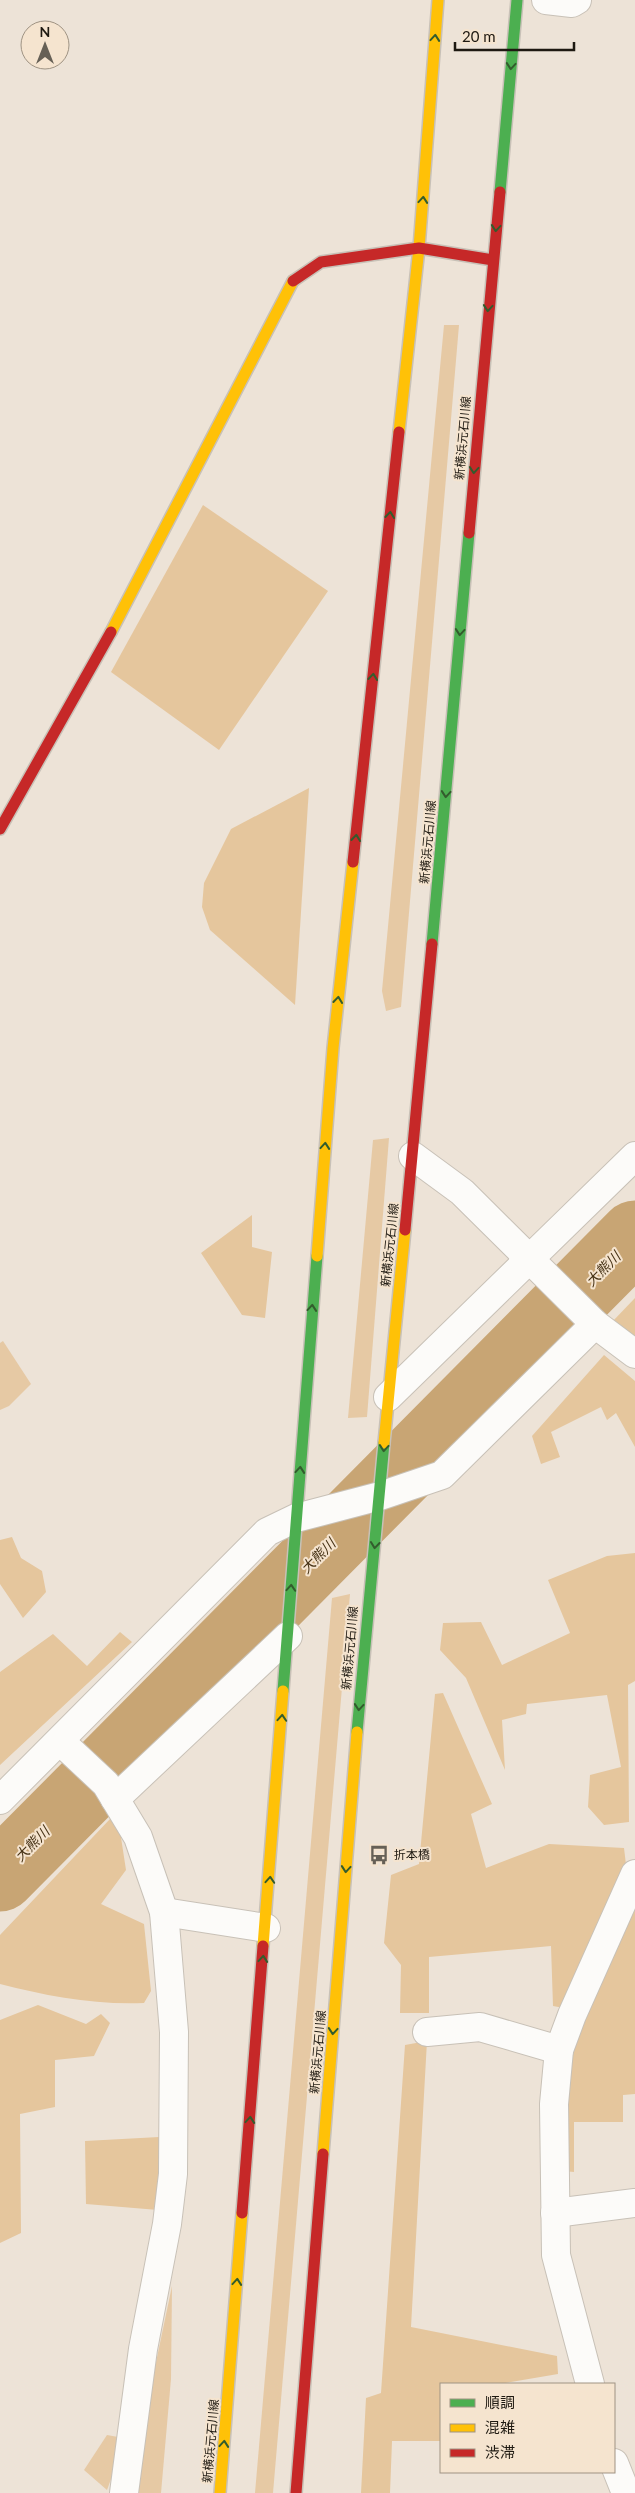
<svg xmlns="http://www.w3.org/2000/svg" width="635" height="2493" viewBox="0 0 635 2493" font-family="Lato,'Noto Sans JP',sans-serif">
	<rect width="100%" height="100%" fill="#ede3d7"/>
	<g fill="#e6c9a4">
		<path d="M444,325H459L401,1007L386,1011L382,991Z"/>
		<path d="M389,1138L367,1417L348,1418L373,1140Z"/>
		<path d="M3,1341L31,1384L9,1406L0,1410V1343Z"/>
		<path d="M350,1594L273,2493H255L332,1598Z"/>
		<path d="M172,2286L171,2379L161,2493H137L151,2386Z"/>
		<path d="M107,2435L118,2437L114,2471L107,2490L84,2470Z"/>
	</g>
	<g fill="#e5c69d">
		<path d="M203,505L328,591L219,750L111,672Z"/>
		<path d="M309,788L295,1005L210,930L202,907L204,883L231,829Z"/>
		<path d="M252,1215V1247L272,1252L265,1318L242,1315L201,1253Z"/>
		<path d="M635,1298V1336L612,1322Z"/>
		<path d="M604,1355L635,1381V1447L616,1413L607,1420L601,1407L551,1432L560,1457L541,1464L532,1436Z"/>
		<path d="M12,1537L21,1558L42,1571L46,1592L23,1618L0,1584V1540Z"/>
		<path d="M635,1553V1681L628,1685L629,1822L604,1825L588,1807L590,1775L621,1767L607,1695L527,1704L526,1714L502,1720L505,1770L466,1678L440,1650L443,1623L481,1622L502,1665L570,1633L548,1580L607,1556Z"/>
		<path d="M120,1632L132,1642L0,1765V1672L53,1634L87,1666Z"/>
		<path d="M443,1693L492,1804L471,1814L486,1868L549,1844L624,1848L627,1873L564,2008L553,2006L551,1946L429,1957V2013H400L401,1965L384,1943L391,1875L419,1864L435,1694Z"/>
		<path d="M110,1819L120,1831L126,1870L101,1904L144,1924L151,1991L144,2003C94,2005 47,1996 0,1984V1935Z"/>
		<path d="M635,1897V2094L623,2095V2122H574V2172L563,2171L566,2053Z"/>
		<path d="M38,2005L86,2024L101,2014L110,2023L94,2056L55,2060V2107L20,2114L21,2233L0,2243V2020Z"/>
		<path d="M427,2041L411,2327L557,2356L558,2374L499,2384H441V2441H392L390,2493H361L366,2398L381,2393L405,2045Z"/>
		<path d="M159,2137L165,2174L158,2210L86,2204L85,2141Z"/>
	</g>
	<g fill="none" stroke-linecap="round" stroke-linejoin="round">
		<path stroke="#c8a574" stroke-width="71" d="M0,1876L635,1236"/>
		<defs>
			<g id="street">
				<path d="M546,0L572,3L577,0"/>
				<path d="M413,1156L462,1192L595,1324L635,1354"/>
				<path d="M388,1397L635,1156"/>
				<path d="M60,1741L106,1784L138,1837L164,1912L174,2032L173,2174L167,2224L143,2349L124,2493"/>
				<path d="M115,1799L288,1636"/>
				<path d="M0,1800L267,1532L296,1518L380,1496L442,1475L595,1324"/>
				<path d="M164,1912L266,1928"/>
				<path d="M427,2032L480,2027L559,2050"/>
				<path d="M555,2213L635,2203"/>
				<path d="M590,2384L556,2255L554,2104L559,2050L572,2015L635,1874"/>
				<path d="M614,2463L626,2493"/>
			</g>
			<g id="fast">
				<path d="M500,192L517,0"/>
				<path d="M432,944L469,533"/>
				<path d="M283,1691L317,1256"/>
				<path d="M357,1732L384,1443"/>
			</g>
			<g id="slow">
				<path d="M399,432L419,248L438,0"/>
				<path d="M111,632L293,281"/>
				<path d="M317,1256L333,1048L353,862"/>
				<path d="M384,1443L405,1230"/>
				<path d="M263,1946L283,1691"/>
				<path d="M323,2154L357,1732"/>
				<path d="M220,2493L242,2213"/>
			</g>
			<g id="jam">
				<path d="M293,281L321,262L419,248L493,260"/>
				<path d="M469,533L500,192"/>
				<path d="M0,829L111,632"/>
				<path d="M353,862L399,432"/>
				<path d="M405,1230L432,944"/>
				<path d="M242,2213L263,1946"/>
				<path d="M296,2493L323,2154"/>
			</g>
		</defs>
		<use href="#street" stroke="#c8c1b7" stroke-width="30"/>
		<use href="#fast" stroke="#c8c1b7" stroke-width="14"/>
		<use href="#slow" stroke="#c8c1b7" stroke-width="14"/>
		<use href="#jam" stroke="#c8c1b7" stroke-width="14"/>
		<use href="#street" stroke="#fcfbf9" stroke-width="28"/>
		<use href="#fast" stroke="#4caf50" stroke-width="11"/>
		<use href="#slow" stroke="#ffc107" stroke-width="11"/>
		<use href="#jam" stroke="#c62828" stroke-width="11"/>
	</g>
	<defs><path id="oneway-chevron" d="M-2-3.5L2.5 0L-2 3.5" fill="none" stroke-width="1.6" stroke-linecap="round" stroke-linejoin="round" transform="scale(1.25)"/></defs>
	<g stroke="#335c2d">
		<use href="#oneway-chevron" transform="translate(435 38) rotate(-85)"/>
		<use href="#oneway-chevron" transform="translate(511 66) rotate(95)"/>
		<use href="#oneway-chevron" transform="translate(423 200) rotate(-85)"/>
		<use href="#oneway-chevron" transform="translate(496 228) rotate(95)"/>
		<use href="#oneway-chevron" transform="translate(488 308) rotate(95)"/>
		<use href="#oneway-chevron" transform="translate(474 470) rotate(95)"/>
		<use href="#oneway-chevron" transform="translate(390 515) rotate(-84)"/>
		<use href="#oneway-chevron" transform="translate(460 632) rotate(95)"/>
		<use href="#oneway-chevron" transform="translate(373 677) rotate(-84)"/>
		<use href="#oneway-chevron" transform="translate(446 794) rotate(95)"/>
		<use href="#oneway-chevron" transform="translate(356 838) rotate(-84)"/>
		<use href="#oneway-chevron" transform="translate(338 1000) rotate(-84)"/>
		<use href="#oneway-chevron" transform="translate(325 1146) rotate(-85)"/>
		<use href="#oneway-chevron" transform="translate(312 1308) rotate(-85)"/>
		<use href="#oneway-chevron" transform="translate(384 1448) rotate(95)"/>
		<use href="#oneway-chevron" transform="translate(300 1470) rotate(-85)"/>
		<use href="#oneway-chevron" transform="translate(375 1545) rotate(96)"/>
		<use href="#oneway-chevron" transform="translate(291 1588) rotate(-86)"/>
		<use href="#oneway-chevron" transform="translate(359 1707) rotate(95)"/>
		<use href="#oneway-chevron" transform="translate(282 1718) rotate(-86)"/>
		<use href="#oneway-chevron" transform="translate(346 1869) rotate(95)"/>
		<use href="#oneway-chevron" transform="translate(270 1880) rotate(-86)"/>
		<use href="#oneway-chevron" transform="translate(263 1959) rotate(-85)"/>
		<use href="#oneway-chevron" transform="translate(333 2031) rotate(95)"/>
		<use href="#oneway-chevron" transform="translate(250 2120) rotate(-85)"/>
		<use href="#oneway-chevron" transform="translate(237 2282) rotate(-85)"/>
		<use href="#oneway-chevron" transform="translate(224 2444) rotate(-85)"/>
	</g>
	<defs>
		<symbol id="bus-bare" viewBox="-9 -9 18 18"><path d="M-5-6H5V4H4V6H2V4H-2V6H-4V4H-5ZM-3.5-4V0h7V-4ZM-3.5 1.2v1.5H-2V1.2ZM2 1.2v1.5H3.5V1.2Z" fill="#666056" stroke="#f5e4cf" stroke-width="2.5" paint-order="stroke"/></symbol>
	</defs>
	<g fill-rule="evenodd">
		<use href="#bus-bare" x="365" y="1841" width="28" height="28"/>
	</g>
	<g text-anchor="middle" stroke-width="4" stroke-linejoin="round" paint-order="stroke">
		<g font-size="12" fill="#1e1911" stroke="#f5e4cf">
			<text transform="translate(463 438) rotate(-85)" y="4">新横浜元石川線</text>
			<text transform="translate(428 842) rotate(-85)" y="4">新横浜元石川線</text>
			<text transform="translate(390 1245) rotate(-84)" y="4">新横浜元石川線</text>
			<text transform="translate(350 1648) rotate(-85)" y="4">新横浜元石川線</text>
			<text transform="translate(318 2052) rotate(-85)" y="4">新横浜元石川線</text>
			<text transform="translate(211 2441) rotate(-85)" y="4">新横浜元石川線</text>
		</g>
		<g font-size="12" fill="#1e1911" stroke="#f5e4cf" text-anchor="start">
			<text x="394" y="1859">折本橋</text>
		</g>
		<g font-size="14" font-style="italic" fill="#463215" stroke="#f5e4cf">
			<text transform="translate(603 1269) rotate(-45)" y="5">大熊川</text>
			<text transform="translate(318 1556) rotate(-45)" y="5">大熊川</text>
			<text transform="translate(32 1844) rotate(-45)" y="5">大熊川</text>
		</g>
	</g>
	<rect x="440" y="2383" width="175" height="90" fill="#f5e4cf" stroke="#9f9383"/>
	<rect x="450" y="2399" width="25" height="8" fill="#4caf50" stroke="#9f9383"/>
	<text x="485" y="2408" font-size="15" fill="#1e1911">順調</text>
	<rect x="450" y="2424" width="25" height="8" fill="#ffc107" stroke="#9f9383"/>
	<text x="485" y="2433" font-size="15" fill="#1e1911">混雑</text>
	<rect x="450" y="2449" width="25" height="8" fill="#c62828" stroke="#9f9383"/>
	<text x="485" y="2458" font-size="15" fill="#1e1911">渋滞</text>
	<g transform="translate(45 45)"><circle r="24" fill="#f5e4cf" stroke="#9f9383"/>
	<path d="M0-4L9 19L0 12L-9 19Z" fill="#666056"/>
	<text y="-8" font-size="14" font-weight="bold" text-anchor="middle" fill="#1e1911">N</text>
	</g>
	<path d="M455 42v8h119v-8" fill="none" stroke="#1e1911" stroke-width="2.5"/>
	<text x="462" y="42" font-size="15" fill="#1e1911" stroke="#f5e4cf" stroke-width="4" paint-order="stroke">20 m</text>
</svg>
